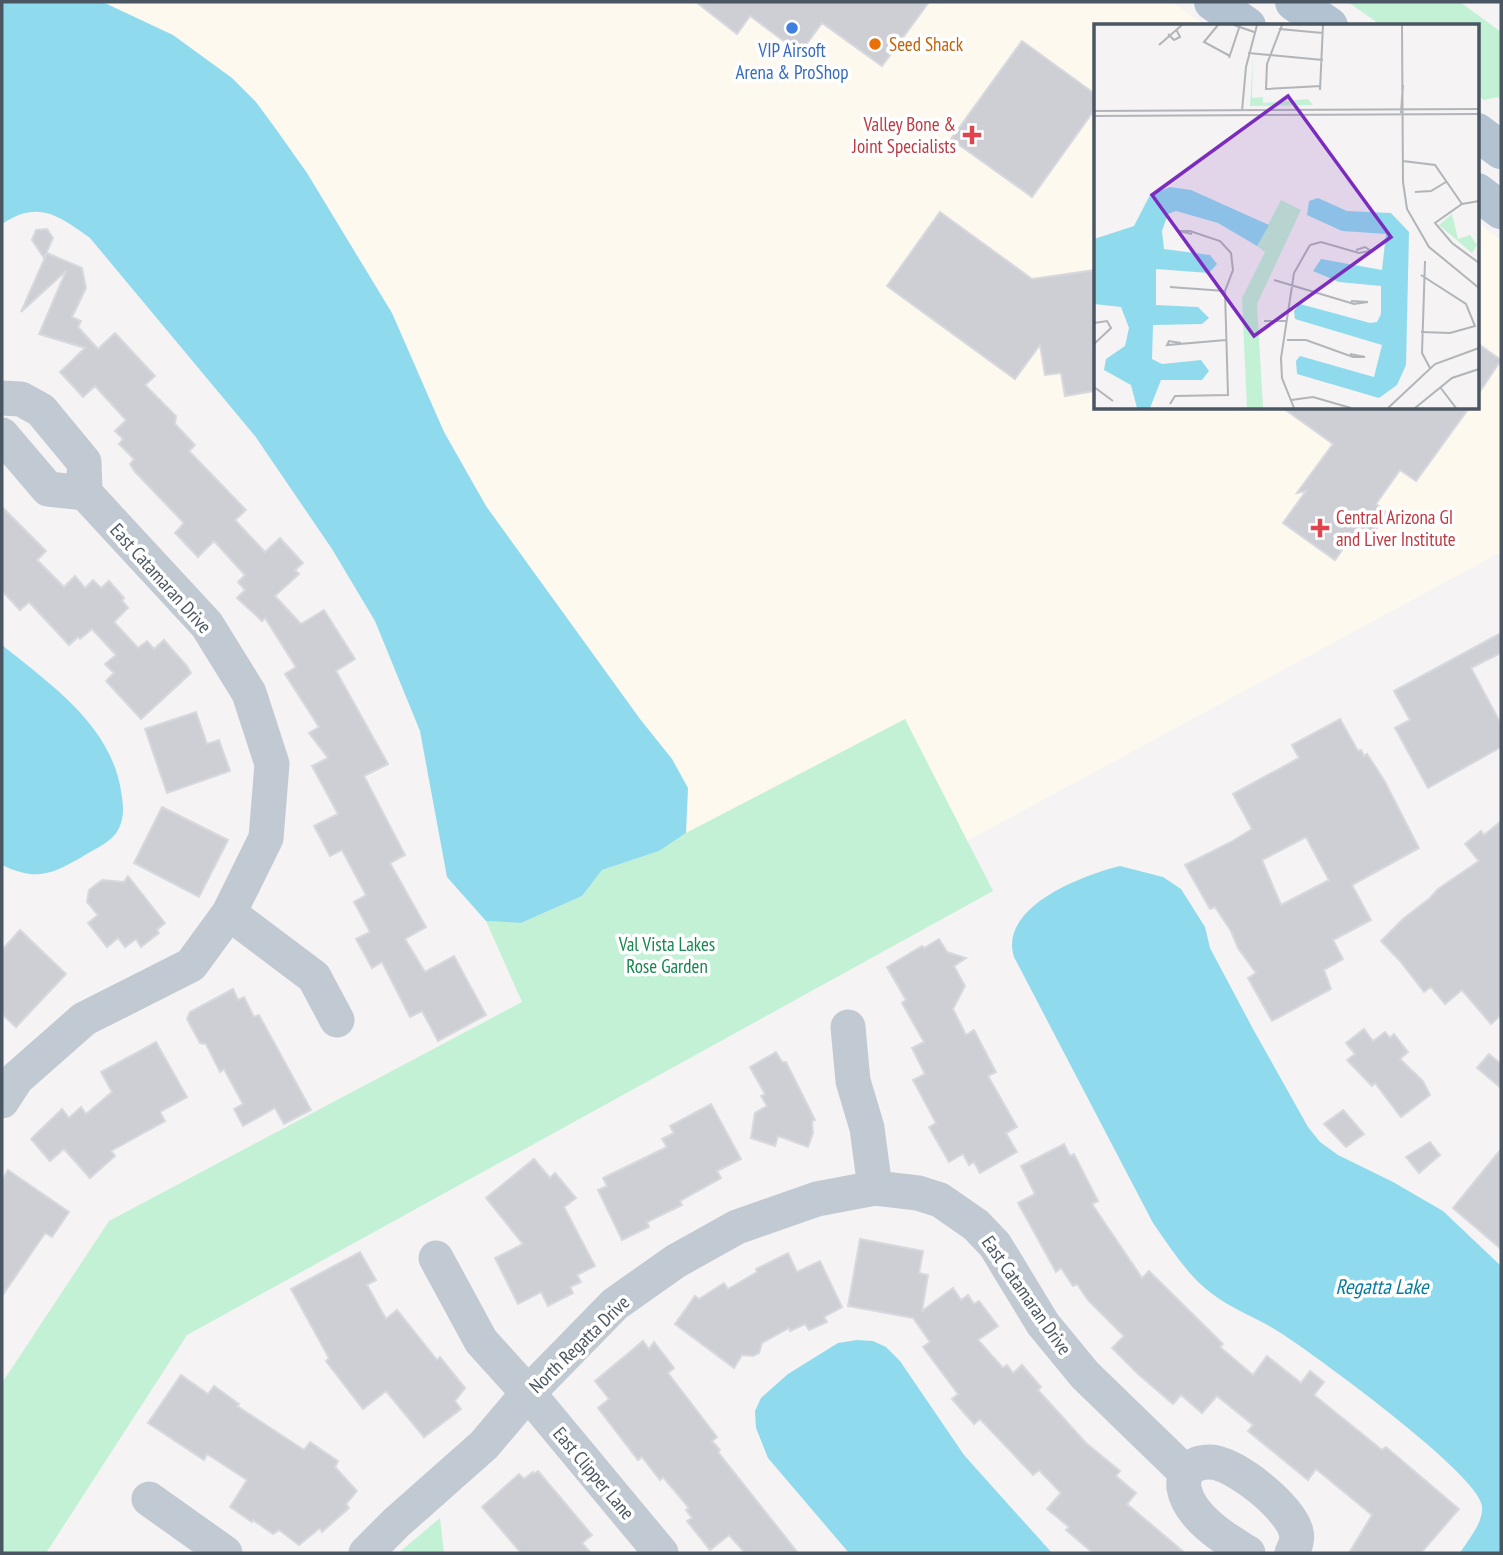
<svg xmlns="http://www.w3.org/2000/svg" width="1503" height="1555" viewBox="0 0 1503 1555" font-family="'PT Sans Narrow',sans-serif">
	<rect width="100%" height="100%" fill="#f5f3f3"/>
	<path fill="#fdf9ef" d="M99,2H1172L1206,26H1095V408H1477V222L1501,240V552L967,841L905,719L686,833L688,788L672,759L640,719L486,506L278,132L256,102L232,78L173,35Z"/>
	<g fill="#c3f1d5">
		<path d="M1348,2H1460L1501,32V100L1497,97L1484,100L1477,95V26H1382Z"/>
		<path d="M905,719L993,891L187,1335L46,1553H2V1383L109,1221L522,1002L486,921L521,923L582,896L602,870L659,851L686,833Z"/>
		<path d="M440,1518L444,1553H399L402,1550Z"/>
	</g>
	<g fill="#90daee">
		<path d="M2,2H99L107,4L173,35L232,78L256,102L278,132L307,173L392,313L444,432L486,506L640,719L672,759L688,788L686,833L659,851L602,870L582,896L521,923L486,921L447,877L420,731L375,621L332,549L255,436L90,238C58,215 38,200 2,224Z"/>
		<path d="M2,645C50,684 111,725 121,791C123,803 125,816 119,828C113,842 94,849 82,857C50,875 36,881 2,865Z"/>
		<path d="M1120,866L1163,877L1181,889L1205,927L1210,948L1253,1029L1308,1127L1320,1142L1338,1155L1393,1182L1443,1211L1501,1266V1553H1460C1468,1540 1484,1522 1482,1506C1479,1474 1310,1351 1276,1330C1255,1317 1230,1308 1211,1293C1187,1275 1170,1247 1153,1223L1014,957C998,907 1083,875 1120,866Z"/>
		<path d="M857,1340L873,1341L886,1347L900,1361L964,1455L1052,1553H849L768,1458L756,1428L755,1411L761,1398L788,1374L838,1343Z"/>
	</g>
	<g fill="#cdcfd5" stroke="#d7d9de" stroke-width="2" fill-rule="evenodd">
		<path d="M696,2H929L882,66L822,23L800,53L750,16L737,34Z"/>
		<path d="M1022,41L1095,94V109L1032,197L951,139Z"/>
		<path d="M940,212L1032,279L1095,270V391L1065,396L1061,373L1045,375L1040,345L1015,379L887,286Z"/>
		<path d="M47,229L53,238L44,258L32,240L36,230Z"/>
		<path d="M47,253L82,268L86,288L72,317L81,321L78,327L98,349L115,333L155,376L145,385L176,416L175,424L195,445L189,451L246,510L235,520L265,552L280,538L303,563L295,570L299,574L275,596L301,624L324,610L355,659L336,671L388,764L364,776L405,855L390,863L426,927L405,939L425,972L454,956L486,1015L438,1041L422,1011L410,1017L382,962L372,968L356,939L370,932L354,902L366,895L342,850L330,856L314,826L338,814L312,766L328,758L309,733L319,727L285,674L296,667L265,618L262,621L237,598L245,590L238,582L245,575L214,541L198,557L175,533L184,523L135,472L130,464L134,459L119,444L123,439L115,431L126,420L95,386L83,397L60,372L85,348L39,334L66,271L21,312Z"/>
		<path d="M1477,343L1501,360L1477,396Z"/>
		<path d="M1283,408H1469L1416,481L1400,470L1376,504L1387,513L1372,535L1359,526L1335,560L1283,523L1306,491L1297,493L1333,444Z"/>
		<path d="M2,507L46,551L37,560L64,587L75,576L85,588L93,580L101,588L109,581L124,598L122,600L128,608L114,622L138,648L147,641L154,649L164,640L187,666L191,673L141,719L106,681L114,673L105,664L116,655L92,629L80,639L78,637L69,645L29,602L20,610L2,591Z"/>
		<path d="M1501,633V653L1471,668L1501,724V747L1428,788L1395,728L1410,720L1394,691Z"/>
		<path d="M196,712L207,744L219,740L230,771L167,793L145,729Z"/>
		<path d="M1340,719L1358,751L1361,750L1364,756L1367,754L1384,780L1419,848L1352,885L1371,920L1333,940L1343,959L1324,970L1331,989L1272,1021L1248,978L1256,973L1238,948L1231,931L1215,907L1210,909L1185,865L1231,842L1252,829L1233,794L1299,758L1292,745ZM1306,837L1329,880L1281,905L1262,860Z"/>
		<path d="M162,807L228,840L199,897L134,863Z"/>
		<path d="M1501,821V1015L1491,1024L1462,990L1445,1004L1431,987L1424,992L1400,961L1381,941L1403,919L1430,898L1438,889L1479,861L1465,844L1481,831L1484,835Z"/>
		<path d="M128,876L165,923L157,930L159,933L141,947L136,939L125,947L118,938L107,947L88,923L98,915L87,902L89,890L102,880L124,882Z"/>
		<path d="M20,930L66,974L16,1027L2,1014V950Z"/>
		<path d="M939,939L947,952L966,958L954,966L965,986L953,1009L966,1035L974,1030L996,1072L988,1076L1017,1127L1006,1133L1017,1152L980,1173L974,1162L969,1165L963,1154L949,1162L929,1127L936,1123L913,1080L925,1074L912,1048L924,1042L902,1003L906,1000L887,967L922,946L924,948Z"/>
		<path d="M233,989L238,1000L244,997L254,1017L259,1015L311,1110L284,1124L275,1108L243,1126L234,1109L243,1104L224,1069L220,1072L206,1044L200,1043L187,1019L190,1012Z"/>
		<path d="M1364,1029L1373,1041L1385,1032L1390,1038L1394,1034L1408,1052L1400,1059L1423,1081L1430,1095L1401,1117L1375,1083L1372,1086L1347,1060L1355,1054L1346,1043Z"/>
		<path d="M156,1042L187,1097L160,1112L165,1121L111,1151L115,1156L90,1178L64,1149L50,1161L31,1139L62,1109L69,1118L81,1107L86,1114L112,1092L101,1072Z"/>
		<path d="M776,1052L782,1062H786L815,1120L812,1121L813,1133L808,1147L778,1136L775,1146L751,1138L755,1113L767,1106L761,1096L765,1094L750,1067Z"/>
		<path d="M1489,1054L1501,1064V1088L1477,1068Z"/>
		<path d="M711,1104L741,1159L717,1171L721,1178L680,1201L682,1205L647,1222L649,1227L622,1240L598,1190L607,1186L603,1178L667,1147L662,1139L674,1133L670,1126Z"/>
		<path d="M1343,1110L1364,1134L1346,1147L1324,1124Z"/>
		<path d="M1430,1142L1440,1155L1419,1173L1406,1157Z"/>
		<path d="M1064,1144L1070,1156L1074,1154L1098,1201L1092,1204L1142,1278L1149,1271L1223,1344L1220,1347L1253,1375L1267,1356L1301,1383L1310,1371L1324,1382L1314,1395L1382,1450L1386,1447L1459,1509L1421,1553H1349L1372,1515L1316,1469L1308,1480L1248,1431L1253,1425L1217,1396L1202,1413L1181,1395L1173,1404L1138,1374L1112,1348L1124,1336L1088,1300L1077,1284L1073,1286L1061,1268L1056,1272L1018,1203L1035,1194L1021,1166Z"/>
		<path d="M1501,1149V1249L1453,1208Z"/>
		<path d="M534,1159L550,1178L555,1173L576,1198L564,1207L595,1266L577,1275L581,1282L570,1287L573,1293L548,1306L541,1292L518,1304L495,1258L523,1244L486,1198Z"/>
		<path d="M8,1170L69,1212L52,1237L45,1233L2,1296V1180Z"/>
		<path d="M860,1239L923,1251L919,1273L928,1275L922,1311L953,1288L961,1300L968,1295L974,1304L979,1301L998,1326L978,1340L1003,1368L1007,1365L1013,1373L1022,1365L1041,1387L1038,1390L1086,1443L1120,1471L1116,1476L1136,1493L1127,1504L1185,1553H1093L1066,1530L1069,1527L1047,1509L1061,1493L1039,1470L1033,1475L980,1419L974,1424L952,1399L958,1394L923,1347L930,1342L913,1318L848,1306Z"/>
		<path d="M360,1252L376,1280L367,1285L386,1319L397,1310L437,1360L440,1357L465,1388L455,1401L461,1409L424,1437L386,1391L363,1409L326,1361L329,1358L291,1289Z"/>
		<path d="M788,1253L797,1272L820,1261L842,1307L824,1317L827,1322L809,1330L805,1324L790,1331L789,1328L762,1343L759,1353L753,1356L742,1355L734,1368L675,1324L695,1296L699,1299L724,1283L728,1289L757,1272L756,1269Z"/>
		<path d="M643,1341L649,1349L654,1342L674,1368L668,1373L717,1437L712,1441L720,1450L718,1452L798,1553H745L729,1535L710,1550L687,1521L692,1518L686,1510L689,1508L663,1477L660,1480L642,1457L638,1460L598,1408L609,1399L595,1381Z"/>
		<path d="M181,1375L208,1394L214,1386L239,1404L237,1406L304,1450L310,1442L338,1461L335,1467L357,1491L346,1504L349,1508L322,1532L320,1528L299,1545L279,1530L273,1534L253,1520L252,1522L230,1507L247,1480L207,1454L204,1460L148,1423Z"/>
		<path d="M538,1471L592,1535L582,1543L591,1553H521L482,1507L519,1474L524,1479L533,1472L534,1474Z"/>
	</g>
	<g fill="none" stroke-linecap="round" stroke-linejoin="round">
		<g stroke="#c1cad2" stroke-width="35">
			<path d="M2,398L21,399L41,410L84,462L85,493L207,625L249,693L272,764L266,838L229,913L191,965L84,1019L17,1078L2,1101"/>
			<path d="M2,435L48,489L85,493"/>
			<path d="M229,913L314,977L337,1020"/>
			<path d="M848,1027L853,1081L867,1128L875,1188"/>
			<path d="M436,1258L481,1341L528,1393L661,1553"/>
			<path d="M149,1499L225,1553"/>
			<path d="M366,1553L397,1522L484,1445L528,1393L615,1304L676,1261L737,1227L817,1199L875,1188L918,1193L940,1200L976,1225L995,1245L1043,1324L1085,1375L1185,1472"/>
			<path d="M1248,1553C1225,1539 1189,1517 1184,1488C1183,1483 1185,1477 1185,1472C1193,1465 1199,1462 1210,1462C1234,1462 1291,1508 1296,1532C1298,1539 1295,1547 1292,1553"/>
		</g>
		<g stroke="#b3c2d1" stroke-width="38">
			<path d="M1213,2L1247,26"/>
			<path d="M1294,2L1329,26"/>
			<path d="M1477,132L1501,150"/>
			<path d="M1477,192L1501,210"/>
		</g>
	</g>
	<circle fill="#3f7fe0" stroke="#fff" stroke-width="2.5" cx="792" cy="28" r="7"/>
	<circle fill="#e8710a" stroke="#fff" stroke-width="2.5" cx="875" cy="44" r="7"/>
	<g fill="#e0444e" stroke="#fff" stroke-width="2.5">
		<path d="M968.5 124.5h7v7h7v7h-7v7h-7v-7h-7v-7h7z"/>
		<path d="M1316.5 517.5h7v7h7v7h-7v7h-7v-7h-7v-7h7z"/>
	</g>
	<g text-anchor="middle" stroke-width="7" stroke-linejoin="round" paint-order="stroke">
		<g font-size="19" fill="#c56008" stroke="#fff" text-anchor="start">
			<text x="889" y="51">Seed Shack</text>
		</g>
		<g font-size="19" fill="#366cbe" stroke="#fff">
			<text x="792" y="57">VIP Airsoft<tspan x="792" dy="22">Arena &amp; ProShop</tspan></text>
		</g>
		<g font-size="19" fill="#be3a42" stroke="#fff" text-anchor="end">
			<text x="956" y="131">Valley Bone &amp;<tspan x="956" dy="22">Joint Specialists</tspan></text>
			<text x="1336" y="524" text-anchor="start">Central Arizona GI<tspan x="1336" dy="22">and Liver Institute</tspan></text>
		</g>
		<g font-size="19" fill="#4a5661" stroke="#fff">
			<text transform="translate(161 578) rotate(48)" y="7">East Catamaran Drive</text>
			<text transform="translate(1027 1295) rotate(55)" y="7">East Catamaran Drive</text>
			<text transform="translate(579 1344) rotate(-44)" y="7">North Regatta Drive</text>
			<text transform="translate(594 1473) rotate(50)" y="7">East Clipper Lane</text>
		</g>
		<g font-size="19" fill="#17864f" stroke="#fff">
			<text x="667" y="951">Val Vista Lakes<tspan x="667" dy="22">Rose Garden</tspan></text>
		</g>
		<g font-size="21" font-style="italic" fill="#0c7c9b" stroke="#fff">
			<text x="1382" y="1294">Regatta Lake</text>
		</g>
	</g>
	<g transform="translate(1094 24)">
		<rect width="385" height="385" fill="#f5f3f3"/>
		<path d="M159,32L158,74L169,73V79L214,75L219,81L156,82ZM187,176L207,186L163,280L169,384H153L148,274L171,228L163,222ZM358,190L364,215L376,211L383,221L378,229L345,201Z" fill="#c3f1d5"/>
		<path d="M76,163L97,166L175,201L163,222L124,199L82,187L74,190L68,207L70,225L116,231L123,240L115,249L62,245V281L104,283L115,294L108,300L59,301L58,335L68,340L107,336L115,347L108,356H67L56,384H43L37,361L10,346L12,335L31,322L35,304L27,283L0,280V215L40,202L56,171ZM224,174L253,187L297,189L315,208L312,341L303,361L285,374L203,350L202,337L206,332L280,353L288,321L201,295L200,287L206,280L276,299L283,298L287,290V262L245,258L219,247L227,235L288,246L292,210L248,207L213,191L215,177Z" fill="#90daee"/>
		<path fill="none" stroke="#b1b4b9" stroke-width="2" d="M124,1L110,18L136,32M140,1L160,8M188,1L173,40L172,65L227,62M308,1L309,158L313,185L335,223L385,264M185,5L229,9M74,10L80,16L86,13L82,5M65,21L88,1M154,29L229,36M135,34L146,1M226,66L229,1M0,87L385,85M148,87L152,43L163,1M307,89L309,61M0,92L385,90M309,137L341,141L368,180M321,168L337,167L352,158M385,177L368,180L341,199L358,219L385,239M216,221L227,218L265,229L277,227L271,223L262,226M331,237L328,329L336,344M180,256L260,280L274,278L257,277M89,264L76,263L131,267M170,297H193M0,299L13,297L17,304L0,320M327,308L356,309L381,302L372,280L327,251M193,316H212L259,333H271L256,330M87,319L75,317L73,321L132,316M0,363L19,377M346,363L362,384M197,376L219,373L257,384M76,380L81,372L134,371L131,267L139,246L137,229L126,217L96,207H85L98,210M200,384L188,354L187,334L200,249L216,221M294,384L341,340L385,324M321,384L358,354L385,345"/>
		<path fill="#7b2cbf" fill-opacity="0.15" stroke="#7b2cbf" stroke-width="3.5" d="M194,72L297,213L160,312L58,171Z"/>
		<rect width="385" height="385" fill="none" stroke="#4a5661" stroke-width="3.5"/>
	</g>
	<rect width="1503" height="1555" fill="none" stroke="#4a5661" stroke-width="7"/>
</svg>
